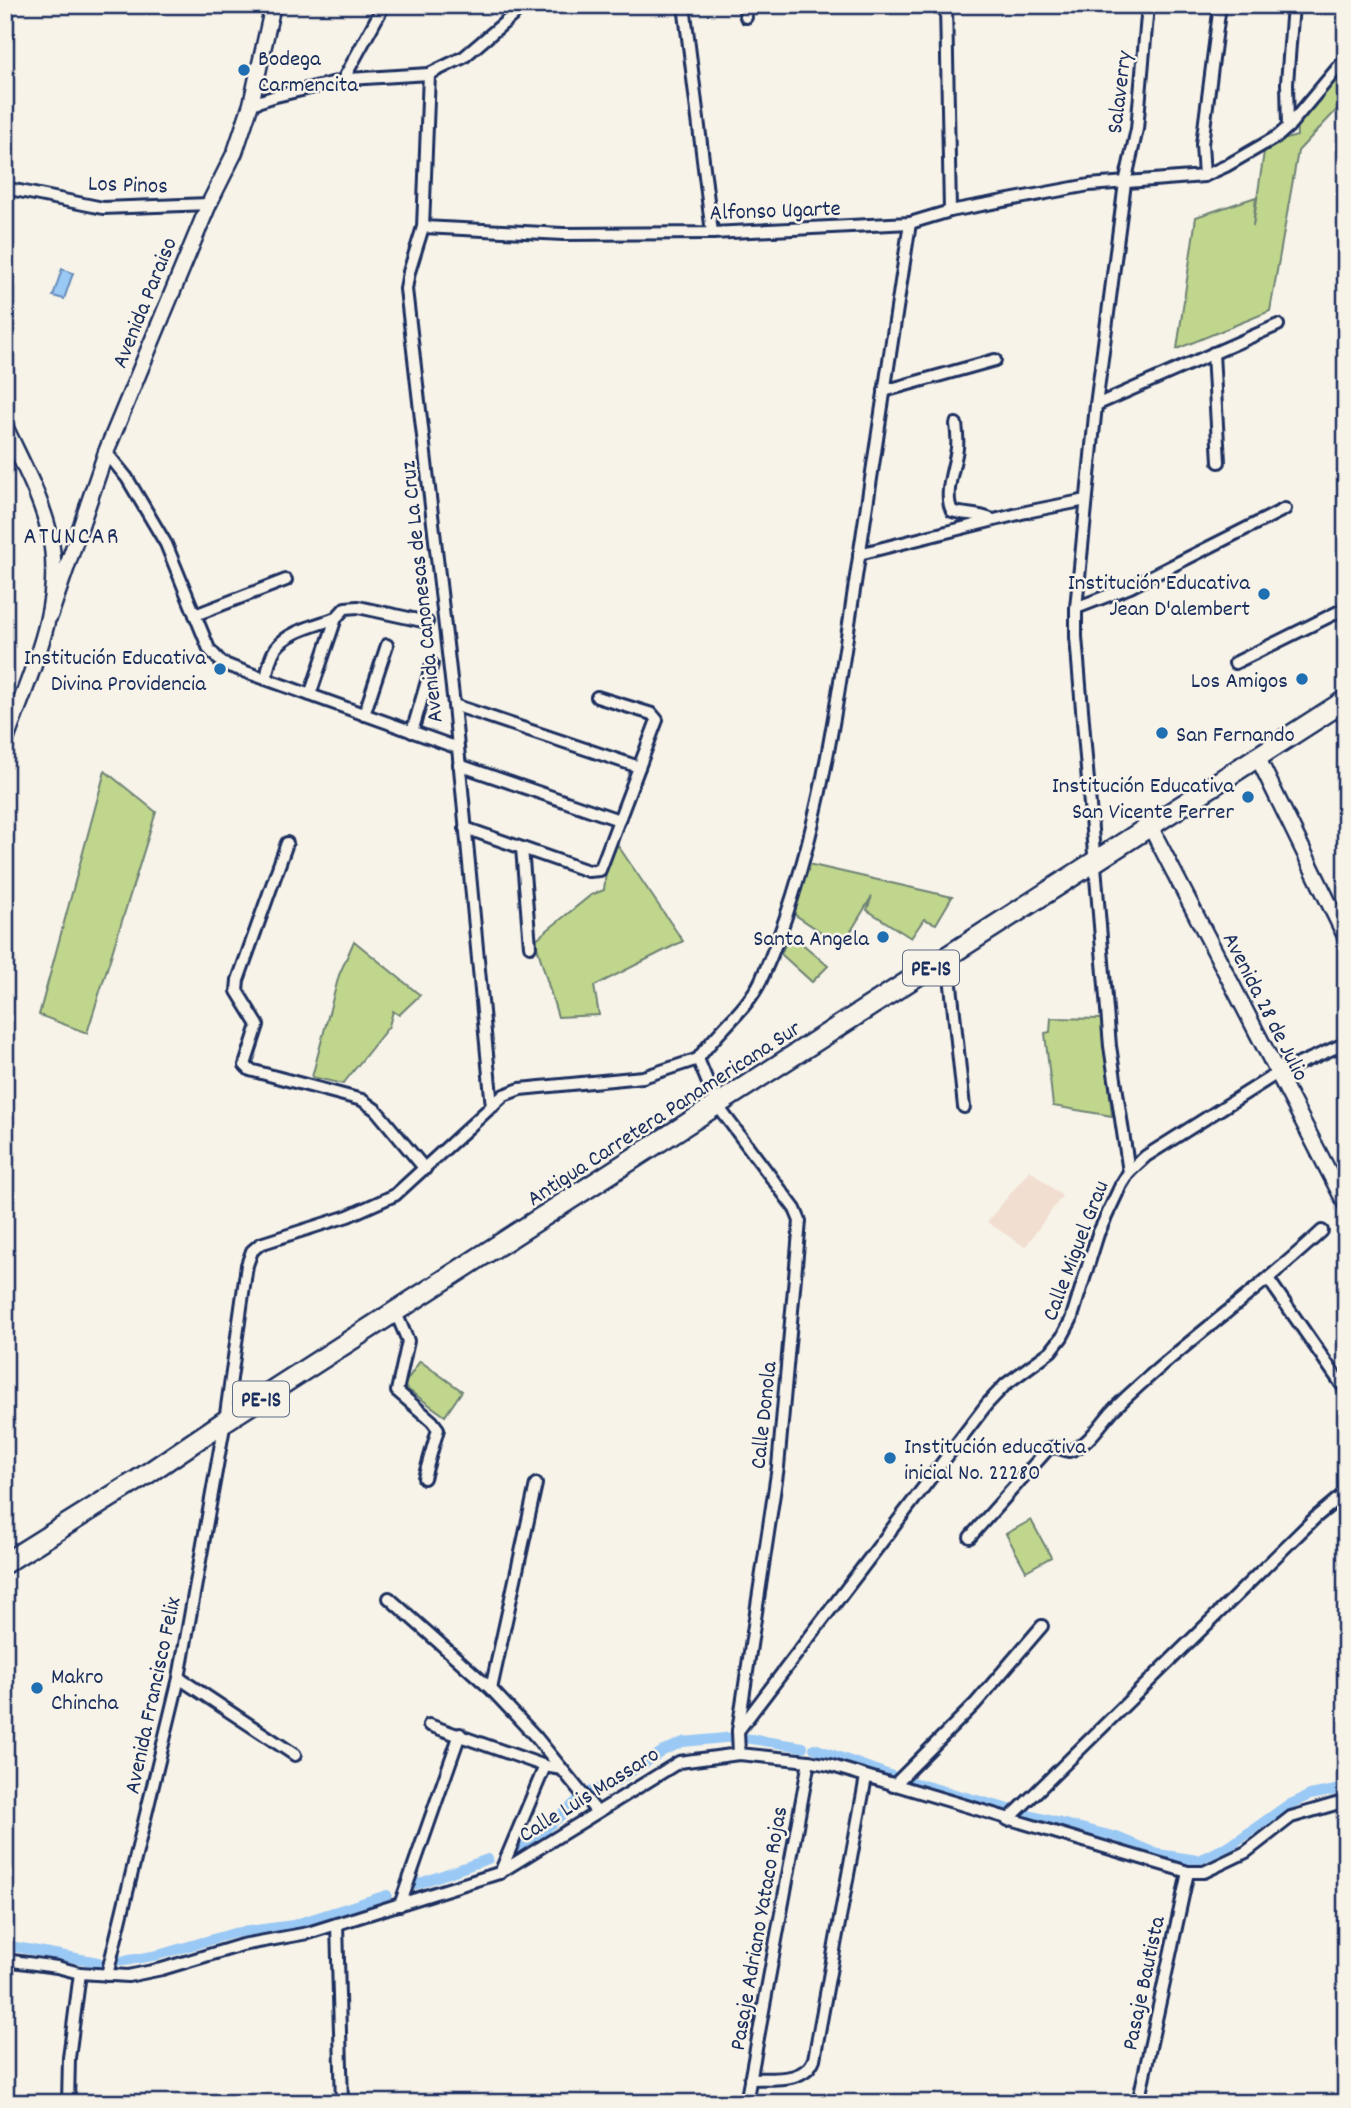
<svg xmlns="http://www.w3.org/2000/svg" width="1351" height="2108" viewBox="0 0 1351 2108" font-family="Dekko,sans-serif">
	<rect width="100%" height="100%" fill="#f7f3e8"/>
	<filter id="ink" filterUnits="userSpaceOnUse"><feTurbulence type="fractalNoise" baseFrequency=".0143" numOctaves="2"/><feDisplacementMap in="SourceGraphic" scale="14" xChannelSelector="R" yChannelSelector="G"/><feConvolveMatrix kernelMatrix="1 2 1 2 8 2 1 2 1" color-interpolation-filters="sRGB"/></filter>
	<g filter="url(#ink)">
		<path fill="#f1ded0" d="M1030,1170L1062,1196L1025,1247L987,1222Z"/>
		<g fill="#c0d68c" stroke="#6e8275" stroke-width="2">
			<path d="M1344,58L1346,100L1298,151L1270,311L1177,349L1196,217L1256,197L1253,226L1265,145L1297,136L1296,116Z"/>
			<path d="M105,771L156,812L87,1033L39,1015Z"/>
			<path d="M610,834L683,941L594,986L599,1015L558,1017L535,940L591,895L604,890Z"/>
			<path d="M808,864L952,897L936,924L924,919L911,938L867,910L872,896L842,946L791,912Z"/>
			<path d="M790,933L828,966L812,982L781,954Z"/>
			<path d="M354,941L420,995L399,1015L393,1011L389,1026L343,1084L312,1077L339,975Z"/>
			<path d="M1051,1018L1102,1019L1112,1116L1053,1106L1045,1033L1050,1032Z"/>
			<path d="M420,1361L462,1391L445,1416L403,1386Z"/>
			<path d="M1031,1520L1051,1557L1026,1571L1006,1534Z"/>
		</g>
		<path fill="#9ac9f5" stroke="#678bb9" stroke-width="2" d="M62,269L73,273L64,299L53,296Z"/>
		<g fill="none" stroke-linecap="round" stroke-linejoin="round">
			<g stroke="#9ac9f5" stroke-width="10">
				<path d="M744,1738L803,1747"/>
				<path d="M814,1748L895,1777"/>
				<path d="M912,1782L1013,1810"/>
				<path d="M591,1791L611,1785L663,1751L683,1742L735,1737"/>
				<path d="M1025,1814L1117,1837L1158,1854L1198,1860L1231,1845L1286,1806L1310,1795L1346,1788"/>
				<path d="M518,1846L538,1836L578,1800"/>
				<path d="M406,1888L488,1859"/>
				<path d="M5,1945L98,1962"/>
				<path d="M117,1960L124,1961L158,1955L234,1933L293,1925L387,1895"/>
			</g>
			<defs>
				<g id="street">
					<path d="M684,5L712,233"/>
					<path d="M744,5L746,17"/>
					<path d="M946,5L950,211"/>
					<path d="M429,74L423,227L409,272L406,289L454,705L492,1107"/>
					<path d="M343,80L384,5"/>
					<path d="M251,104L276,96L349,79L429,74L464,57L525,5"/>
					<path d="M1288,127L1287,83L1293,5"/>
					<path d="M1204,176L1202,144L1220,5"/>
					<path d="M5,188L103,208L209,204"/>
					<path d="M423,227L563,234L712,233L910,223L950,211L1089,185L1204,176L1226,166L1278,136L1288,127L1346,58"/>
					<path d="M1213,353L1219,462"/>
					<path d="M884,391L995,360"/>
					<path d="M1096,405L1278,325"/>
					<path d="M956,424C957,432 958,440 957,448C955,467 943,493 952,511C967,516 975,512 993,520"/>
					<path d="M106,452L127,478L166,544L209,649L222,663L232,667L458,748"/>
					<path d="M859,554L1026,512L1086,500"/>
					<path d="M1076,608L1130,587L1285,509"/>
					<path d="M195,615L286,580"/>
					<path d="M1235,663L1346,608"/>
					<path d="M266,679C268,669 270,656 276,648C288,631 318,625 336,618"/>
					<path d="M310,695L336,618L345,608L358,607L427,622"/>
					<path d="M454,705L639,767"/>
					<path d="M364,715L387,645"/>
					<path d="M412,732L432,664"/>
					<path d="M459,765L619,820"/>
					<path d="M465,828L588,871L600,870L657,720L652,714L597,697"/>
					<path d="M287,843L238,980L237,991L258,1025L245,1065L250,1070L362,1100L376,1110L425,1169"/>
					<path d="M522,848L530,946"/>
					<path d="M948,957L964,1107"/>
					<path d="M698,1059C716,1032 747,1010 761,980C815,861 835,718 854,590C872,467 891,345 910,223"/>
					<path d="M698,1059L717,1105L795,1209L800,1221L778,1467L738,1731L739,1754"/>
					<path d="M1129,1172L1110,1046L1076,637V608L1096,405L1125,183L1137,129L1148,5"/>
					<path d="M1269,1280L1346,1391"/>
					<path d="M396,1313L408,1341L397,1391L432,1421L438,1429L424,1478"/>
					<path d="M970,1537L1048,1449L1055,1447L1069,1451C1088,1447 1102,1421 1115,1408C1180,1345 1256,1293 1322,1231"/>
					<path d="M389,1598L491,1689L536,1737L596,1811"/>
					<path d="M179,1678L295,1755"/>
					<path d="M491,1689L536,1484"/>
					<path d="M429,1725L545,1766L562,1769"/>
					<path d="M738,1731L987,1404L1006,1384L1051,1351L1062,1337L1071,1320L1098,1234L1121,1185L1129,1172L1146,1156L1276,1074L1346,1043"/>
					<path d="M893,1786L975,1704L1042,1626"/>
					<path d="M1008,1820L1316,1517L1346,1492"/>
					<path d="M500,1873L545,1766"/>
					<path d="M400,1905L460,1734"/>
					<path d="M337,1924L342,2103"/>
					<path d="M5,1960L57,1967L80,1973L128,1976L162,1969L242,1945L308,1933L499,1873L679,1762L739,1754L809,1761L829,1765L1188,1872H1204L1246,1852L1291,1817L1346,1801"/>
					<path d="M107,1975L179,1678L225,1421L247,1265L252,1251L260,1244L348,1216L395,1195L504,1095L520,1089L643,1077L698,1059"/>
					<path d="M750,2079C772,2078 805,2083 814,2059L866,1777"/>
					<path d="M68,2103L69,2058L80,1973"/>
					<path d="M746,2103L809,1761"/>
					<path d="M1138,2103L1188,1872"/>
				</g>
				<g id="secondary">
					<path d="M5,426C21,461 42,498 50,536C65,607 28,678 5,743"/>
					<path d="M50,616L106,452L209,204L235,152L251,104L273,5"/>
					<path d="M1257,756L1346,938"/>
					<path d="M1150,826L1346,1205"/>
				</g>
				<path id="highway" d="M5,1563L141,1478L225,1421L1346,700"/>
			</defs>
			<use href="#street" stroke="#1b2f5e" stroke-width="16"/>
			<use href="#secondary" stroke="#1b2f5e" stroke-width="19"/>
			<use href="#highway" stroke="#1b2f5e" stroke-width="24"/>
			<use href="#street" stroke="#f7f3e8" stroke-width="10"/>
			<use href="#secondary" stroke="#f7f3e8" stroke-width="14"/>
			<use href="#highway" stroke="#f7f3e8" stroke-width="19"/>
		</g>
	</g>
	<g fill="#1f6fb2" stroke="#f7f3e8" stroke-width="2.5">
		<circle cx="244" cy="70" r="7"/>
		<circle cx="1264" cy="594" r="7"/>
		<circle cx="220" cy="669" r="7"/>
		<circle cx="1302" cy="679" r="7"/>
		<circle cx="1162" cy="733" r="7"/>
		<circle cx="1248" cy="797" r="7"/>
		<circle cx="883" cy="937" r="7"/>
		<circle cx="890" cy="1458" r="7"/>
		<circle cx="37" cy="1688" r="7"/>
	</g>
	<g text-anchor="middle" stroke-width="5" stroke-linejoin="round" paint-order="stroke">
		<g fill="#f7f3e8" stroke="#5d6a87" stroke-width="2">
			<rect x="903" y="950.5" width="56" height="35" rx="5"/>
			<rect x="233" y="1381.5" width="56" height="35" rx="5"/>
		</g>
		<g font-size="21" font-weight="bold" fill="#1b2f5e">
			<text x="931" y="975">PE-1S</text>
			<text x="261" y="1406">PE-1S</text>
		</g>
		<g font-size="23" fill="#1b2f5e" stroke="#f7f3e8" text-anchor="end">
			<text x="258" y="65" text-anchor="start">Bodega<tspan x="258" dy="26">Carmencita</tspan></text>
			<text x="1250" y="589">Institución Educativa<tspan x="1250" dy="26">Jean D'alembert</tspan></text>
			<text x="206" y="664">Institución Educativa<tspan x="206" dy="26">Divina Providencia</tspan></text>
			<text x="1288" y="687">Los Amigos</text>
			<text x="1176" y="741" text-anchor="start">San Fernando</text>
			<text x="1234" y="792">Institución Educativa<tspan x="1234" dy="26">San Vicente Ferrer</tspan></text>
			<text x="869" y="945">Santa Angela</text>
			<text x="904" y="1453" text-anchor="start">Institución educativa<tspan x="904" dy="26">inicial No. 22280</tspan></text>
			<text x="51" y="1683" text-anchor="start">Makro<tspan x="51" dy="26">Chincha</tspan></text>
		</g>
		<g font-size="23" fill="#1b2f5e" stroke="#f7f3e8">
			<text transform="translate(1118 92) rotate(-83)" y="8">Salaverry</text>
			<text transform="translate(128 183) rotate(2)" y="8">Los Pinos</text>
			<text transform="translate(775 209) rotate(-2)" y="8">Alfonso Ugarte</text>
			<text transform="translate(143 302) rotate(-68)" y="8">Avenida Paraiso</text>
			<text transform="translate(420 592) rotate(-96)" y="8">Avenida Canonesas de La Cruz</text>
			<text transform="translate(1267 1006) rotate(63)" y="8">Avenida 28 de Julio</text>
			<text transform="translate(663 1112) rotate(-33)" y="8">Antigua Carretera Panamericana Sur</text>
			<text transform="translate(1074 1250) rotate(-69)" y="8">Calle Miguel Grau</text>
			<text transform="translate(762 1415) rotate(-84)" y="8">Calle Donola</text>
			<text transform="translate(151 1695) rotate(-78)" y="8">Avenida Francisco Felix</text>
			<text transform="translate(588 1793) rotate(-32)" y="8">Calle Luis Massaro</text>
			<text transform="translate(757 1928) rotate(-80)" y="8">Pasaje Adriano Yataco Rojas</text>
			<text transform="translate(1142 1983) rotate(-78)" y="8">Pasaje Bautista</text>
		</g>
		<g font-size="24" letter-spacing="2" fill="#1b2f5e" stroke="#f7f3e8">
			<text x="72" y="543">ATUNCAR</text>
		</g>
	</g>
	<rect width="1351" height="2108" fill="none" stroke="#f7f3e8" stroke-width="28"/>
	<rect x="14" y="14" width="1323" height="2080" fill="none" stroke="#1b2f5e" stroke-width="2.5" filter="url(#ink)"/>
</svg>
